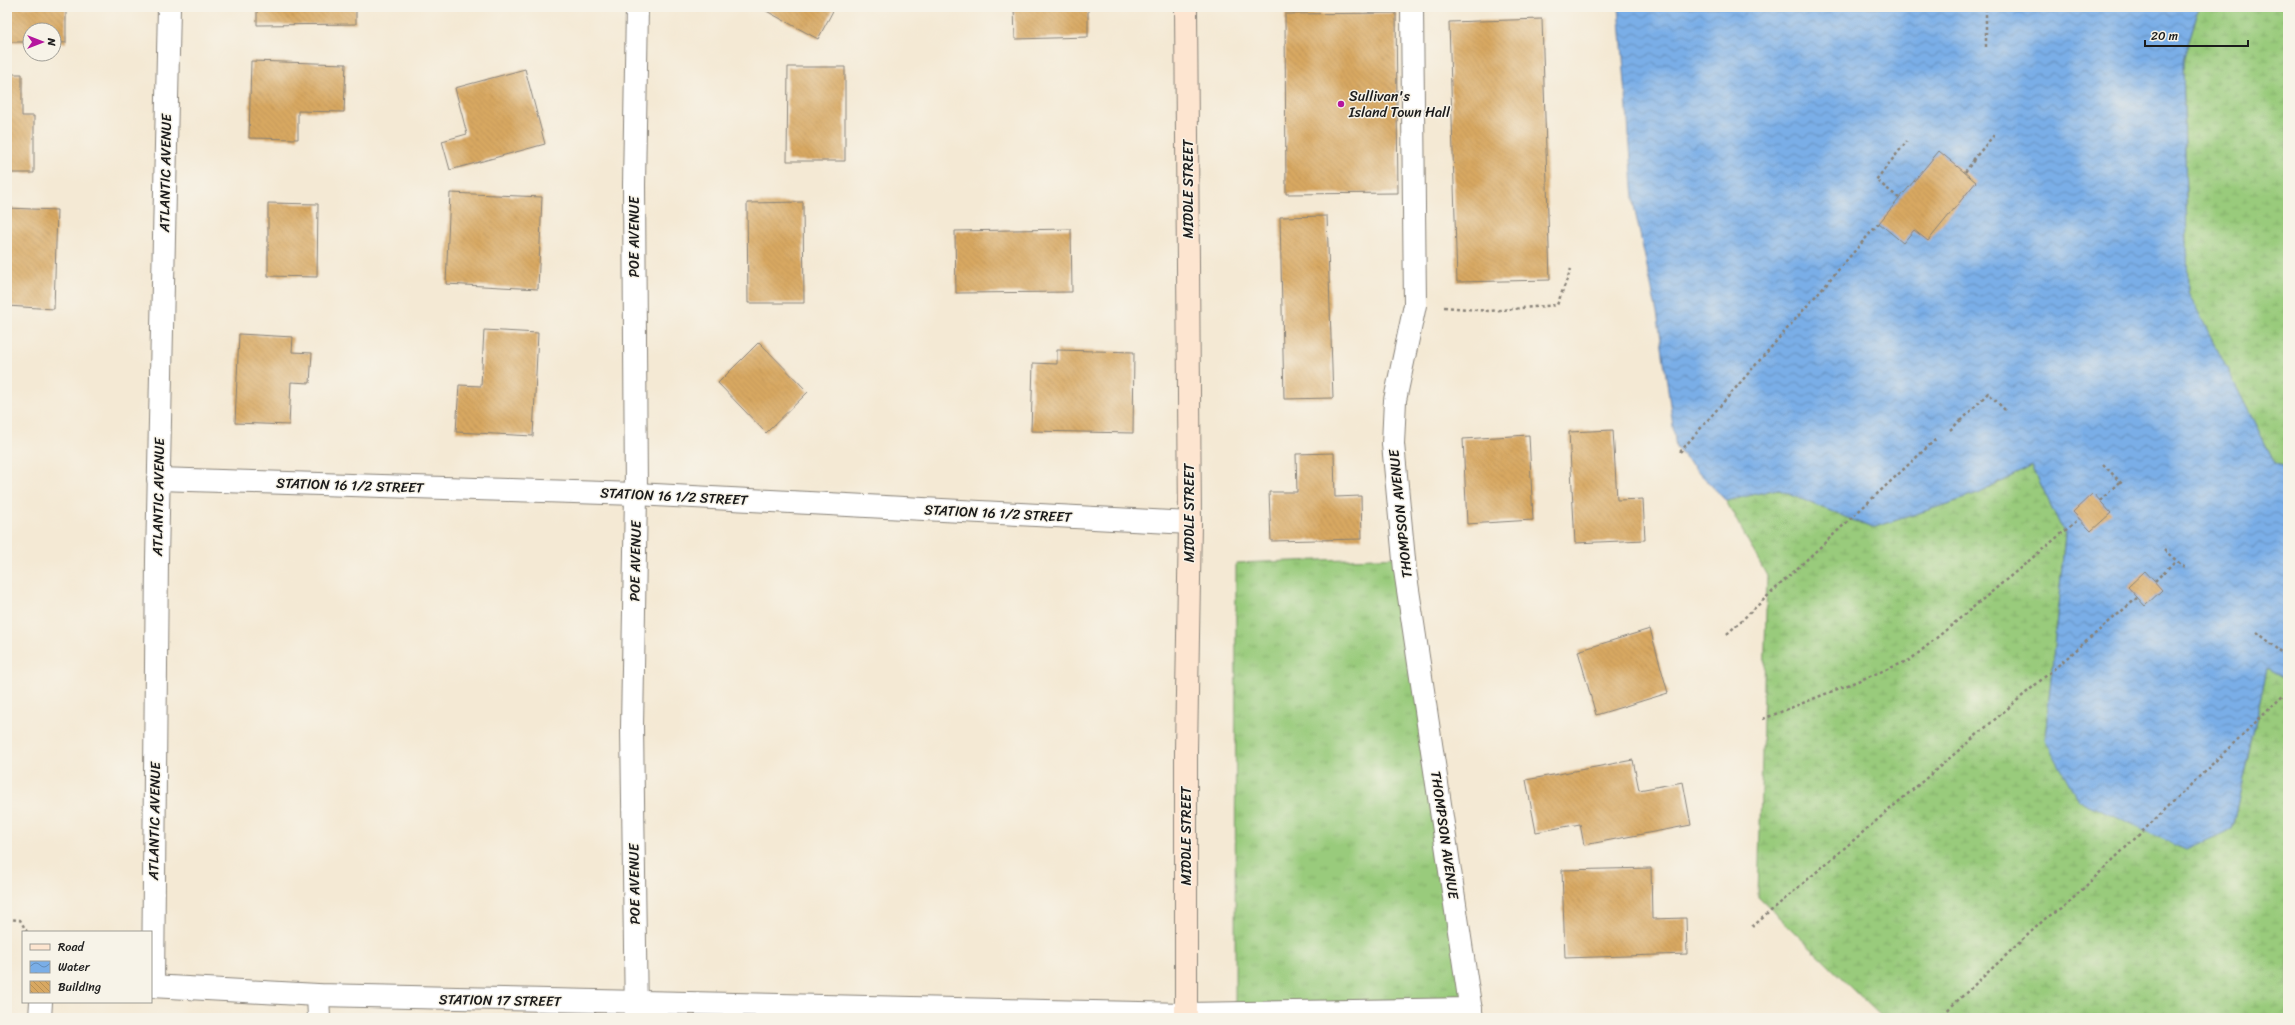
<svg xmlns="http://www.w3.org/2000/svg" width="2295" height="1025" viewBox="0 0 2295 1025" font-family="Sriracha,sans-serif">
	<defs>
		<pattern id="grass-tufts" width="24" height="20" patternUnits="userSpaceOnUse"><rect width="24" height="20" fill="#99cb7b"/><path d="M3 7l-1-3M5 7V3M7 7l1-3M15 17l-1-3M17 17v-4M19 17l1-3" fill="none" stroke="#83ae6a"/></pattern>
		<pattern id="wetland-marsh" width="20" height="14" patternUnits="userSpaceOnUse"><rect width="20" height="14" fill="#99cb7b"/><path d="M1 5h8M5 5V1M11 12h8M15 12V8" fill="none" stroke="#83ae6a"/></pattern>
		<pattern id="water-waves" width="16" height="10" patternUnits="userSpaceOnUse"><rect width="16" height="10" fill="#7aaee7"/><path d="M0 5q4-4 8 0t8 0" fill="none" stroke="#638dba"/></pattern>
		<pattern id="building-back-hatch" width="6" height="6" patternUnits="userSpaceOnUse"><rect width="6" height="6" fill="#d8a862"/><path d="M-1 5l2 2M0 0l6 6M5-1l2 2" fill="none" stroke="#b99054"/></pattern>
	</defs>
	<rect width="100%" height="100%" fill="#f7f3e8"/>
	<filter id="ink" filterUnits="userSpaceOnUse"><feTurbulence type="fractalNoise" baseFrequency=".025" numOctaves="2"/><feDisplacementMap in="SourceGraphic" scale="8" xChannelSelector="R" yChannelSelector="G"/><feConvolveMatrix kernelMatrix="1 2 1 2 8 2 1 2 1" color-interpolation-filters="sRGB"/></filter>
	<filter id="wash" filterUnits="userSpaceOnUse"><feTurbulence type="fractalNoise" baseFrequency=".012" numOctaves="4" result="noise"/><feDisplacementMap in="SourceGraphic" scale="16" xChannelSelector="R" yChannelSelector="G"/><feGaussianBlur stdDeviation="0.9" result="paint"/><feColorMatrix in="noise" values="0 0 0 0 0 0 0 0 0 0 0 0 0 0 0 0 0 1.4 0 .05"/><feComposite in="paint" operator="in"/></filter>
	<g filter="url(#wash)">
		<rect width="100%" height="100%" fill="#f4e9d4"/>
		<path fill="url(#grass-tufts)" stroke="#5a744c" d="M1404,557L1471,1009L1235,1013L1236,563Z"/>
		<g fill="url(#wetland-marsh)" stroke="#5a744c">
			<path d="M2199,7H2288V466L2275,463L2188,293L2183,61Z"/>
			<path d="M2032,466L2065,535L2045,739L2232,829L2267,669L2288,681V1018H1883L1758,897L1767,576L1726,501L1777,489L1872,528L1978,494Z"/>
		</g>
		<path fill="url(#water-waves)" stroke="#4b6582" d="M1619,7H2199L2183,61L2188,292L2275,463L2288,466V681L2267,669L2232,829L2186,850L2078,800L2045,739L2065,535L2032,466L1978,494L1872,528L1777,489L1726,501L1676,448L1658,318L1635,211Z"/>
		<g id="blocks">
			<g fill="url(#building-back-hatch)">
				<path d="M7,7H66V43L54,42V30H30V42H7Z"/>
				<path d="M257,7H356V24L257,25Z"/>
				<path d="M759,7H835L818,39Z"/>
				<path d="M1014,7H1088V37L1015,39Z"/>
				<path d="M1396,13L1398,193L1286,194L1285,14Z"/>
				<path d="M1542,19L1550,280L1457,282L1449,22Z"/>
				<path d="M251,61L346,64L344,112L298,111V139L249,138Z"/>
				<path d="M788,67H845V161H787Z"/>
				<path d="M525,69L545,144L450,170L442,141L467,134L455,88Z"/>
				<path d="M7,74H22V116H34V173H7Z"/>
				<path d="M1939,151L1976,182L1928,241L1914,230L1903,243L1879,223Z"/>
				<path d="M450,193L542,197L538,289L446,284Z"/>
				<path d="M803,202L804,303H748L747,203Z"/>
				<path d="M268,203L318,204L317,277L268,276Z"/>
				<path d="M7,208L57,210L54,309L7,306Z"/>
				<path d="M1327,216L1333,398L1284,399L1280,217Z"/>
				<path d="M1071,229L1072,292L956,293L955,231Z"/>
				<path d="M484,330L538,333L533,436L456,432L459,385L481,386Z"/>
				<path d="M239,334L293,337L292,352L312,353L310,383L291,382L289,425L235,423Z"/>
				<path d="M759,342L808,392L766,433L718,383Z"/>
				<path d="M1057,350L1134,352L1133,433L1031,431L1033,363L1057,364Z"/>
				<path d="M1613,430L1617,500L1643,499L1645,540L1575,543L1569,432Z"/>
				<path d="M1529,435L1533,520L1467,524L1463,439Z"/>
				<path d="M1334,453L1335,497L1361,496L1362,539L1271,541L1269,492H1297L1296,454Z"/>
				<path d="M2093,493L2111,513L2091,531L2073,512Z"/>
				<path d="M2145,571L2162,590L2145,606L2128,587Z"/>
				<path d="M1650,629L1668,693L1596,715L1578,651Z"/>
				<path d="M1633,760L1639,790L1683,782L1691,825L1584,845L1580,824L1536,832L1526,780Z"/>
				<path d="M1651,868L1652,919L1686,918L1687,954L1565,958L1562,870Z"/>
			</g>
		</g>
	</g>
	<g filter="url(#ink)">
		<use href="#blocks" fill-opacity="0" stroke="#888278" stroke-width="1"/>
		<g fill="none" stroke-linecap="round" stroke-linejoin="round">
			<defs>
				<g id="street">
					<path d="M1412,7L1415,305L1395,400L1393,444L1405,570L1472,1018"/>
					<path d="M158,479L636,494L1190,523"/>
					<path d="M151,986L318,995L1186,1014L1471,1009"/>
					<path d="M153,986L157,559L169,7"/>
					<path d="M318,995L319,1018"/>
					<path d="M40,1018L41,1002"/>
					<path d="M636,1018L632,727L636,494L634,185L637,7"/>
				</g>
				<path id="secondary" d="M1186,1018V750L1190,523L1186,7"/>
			</defs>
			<use href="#street" stroke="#888278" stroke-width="24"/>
			<use href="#secondary" stroke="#888278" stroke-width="24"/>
			<g stroke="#888278" stroke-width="2.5" stroke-dasharray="3 3" stroke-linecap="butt">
				<path d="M1986,47V7"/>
				<path d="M1973,160L1995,134"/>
				<path d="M1965,172L1974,160"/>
				<path d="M1899,198L1876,180L1907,141"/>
				<path d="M1444,307L1489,311L1557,305L1571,269"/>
				<path d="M1961,421L1988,393L2005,410"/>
				<path d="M1950,430L1961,420"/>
				<path d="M1680,452L1879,223"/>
				<path d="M2103,464L2123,485"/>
				<path d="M2100,501L2119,482"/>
				<path d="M2164,550L2184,567"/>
				<path d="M2155,581L2176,560"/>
				<path d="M2257,632L2279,650"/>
				<path d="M1727,634L1936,439"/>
				<path d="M2279,650L2288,657"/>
				<path d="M1763,719L1910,660L2079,519"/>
				<path d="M7,919L20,920L27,932"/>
				<path d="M1752,927L2137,598"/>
				<path d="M1939,1018L2047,917L2062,909L2288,691"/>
			</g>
			<use href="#street" stroke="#fff" stroke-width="22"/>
			<use href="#secondary" stroke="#fde5d0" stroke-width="22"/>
		</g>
	</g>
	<circle fill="#b5179e" stroke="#f7f3e8" stroke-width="1.5" cx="1341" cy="104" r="4"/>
	<g text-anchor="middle" stroke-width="3" stroke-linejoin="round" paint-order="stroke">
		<g font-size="14" fill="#1c1c1c" stroke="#f7f3e8" text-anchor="start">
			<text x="1349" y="101">Sullivan's<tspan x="1349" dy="16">Island Town Hall</tspan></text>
		</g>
		<g font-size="14" fill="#1c1c1c" stroke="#f7f3e8">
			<text transform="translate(165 173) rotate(-89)" y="5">ATLANTIC AVENUE</text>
			<text transform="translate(1188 189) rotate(-90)" y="5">MIDDLE STREET</text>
			<text transform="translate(634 237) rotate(-90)" y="5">POE AVENUE</text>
			<text transform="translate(350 485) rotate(2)" y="5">STATION 16 1/2 STREET</text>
			<text transform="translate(674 496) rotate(3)" y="5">STATION 16 1/2 STREET</text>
			<text transform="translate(158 497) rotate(-89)" y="5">ATLANTIC AVENUE</text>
			<text transform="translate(998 513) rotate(3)" y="5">STATION 16 1/2 STREET</text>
			<text transform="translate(1189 513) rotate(-90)" y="5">MIDDLE STREET</text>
			<text transform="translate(1400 514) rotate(-96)" y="5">THOMPSON AVENUE</text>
			<text transform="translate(635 561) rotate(-89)" y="5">POE AVENUE</text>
			<text transform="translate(154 821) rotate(-89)" y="5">ATLANTIC AVENUE</text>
			<text transform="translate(1445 835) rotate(82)" y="5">THOMPSON AVENUE</text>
			<text transform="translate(1186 836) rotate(-90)" y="5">MIDDLE STREET</text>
			<text transform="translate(634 884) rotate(-91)" y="5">POE AVENUE</text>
			<text transform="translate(500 1000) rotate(1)" y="5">STATION 17 STREET</text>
		</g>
	</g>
	<rect width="2295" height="1025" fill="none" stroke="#f7f3e8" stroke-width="24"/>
	<rect x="22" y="931" width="130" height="72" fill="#f7f3e8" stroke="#9f9d96"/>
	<rect x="30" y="944" width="20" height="6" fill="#fde5d0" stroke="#9f9d96"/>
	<text x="58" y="951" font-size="12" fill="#1c1c1c">Road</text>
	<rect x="30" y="961" width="20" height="12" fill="url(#water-waves)" stroke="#9f9d96"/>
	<text x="58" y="971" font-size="12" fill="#1c1c1c">Water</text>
	<rect x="30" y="981" width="20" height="12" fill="url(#building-back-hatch)" stroke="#9f9d96"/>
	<text x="58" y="991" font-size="12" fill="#1c1c1c">Building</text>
	<g transform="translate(42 42) rotate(90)"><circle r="19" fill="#f7f3e8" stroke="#9f9d96"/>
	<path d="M0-3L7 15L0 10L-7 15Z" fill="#b5179e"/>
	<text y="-6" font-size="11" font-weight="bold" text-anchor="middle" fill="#1c1c1c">N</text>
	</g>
	<path d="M2145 40v6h103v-6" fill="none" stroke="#1c1c1c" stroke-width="2"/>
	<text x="2151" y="40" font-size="12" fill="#1c1c1c" stroke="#f7f3e8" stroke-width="3" paint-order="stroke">20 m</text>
</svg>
